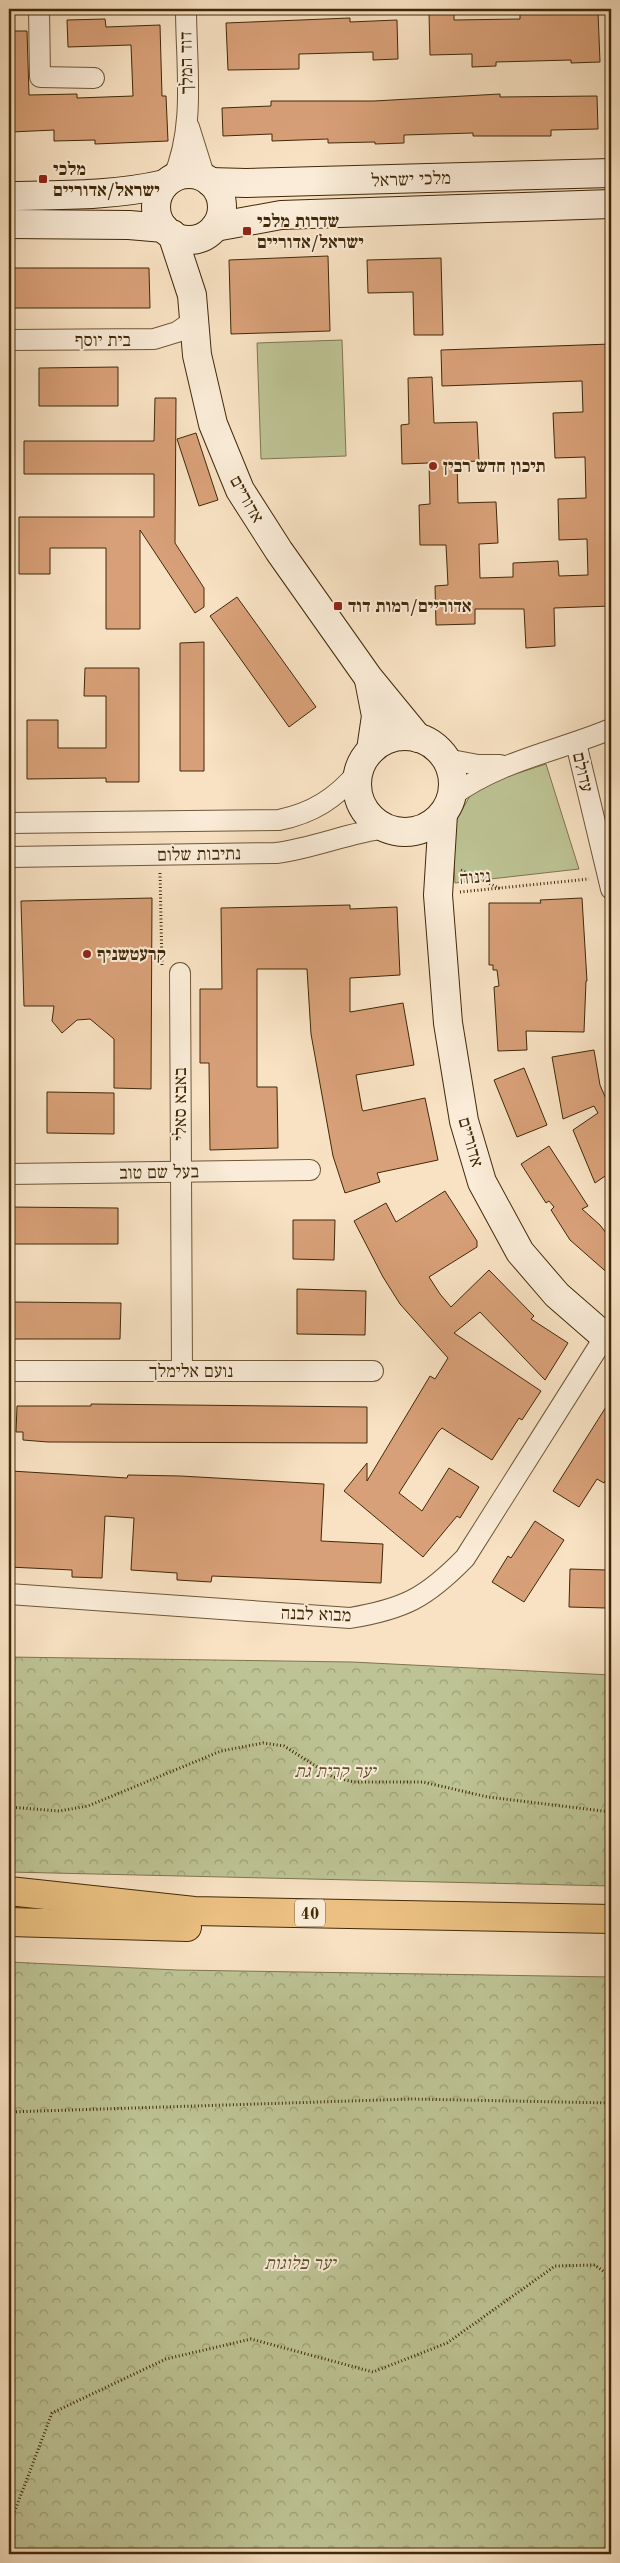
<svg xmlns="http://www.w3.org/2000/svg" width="620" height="2563" viewBox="0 0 620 2563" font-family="'Old Standard TT','Frank Ruhl Libre',serif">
	<defs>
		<pattern id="forest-crowns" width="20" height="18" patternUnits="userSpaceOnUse" patternTransform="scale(1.25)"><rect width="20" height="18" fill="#bdc394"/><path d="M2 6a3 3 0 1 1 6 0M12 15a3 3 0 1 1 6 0" fill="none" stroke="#9b9e77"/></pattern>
	</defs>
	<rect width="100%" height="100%" fill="#f8e2c3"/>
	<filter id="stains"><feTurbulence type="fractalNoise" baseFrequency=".004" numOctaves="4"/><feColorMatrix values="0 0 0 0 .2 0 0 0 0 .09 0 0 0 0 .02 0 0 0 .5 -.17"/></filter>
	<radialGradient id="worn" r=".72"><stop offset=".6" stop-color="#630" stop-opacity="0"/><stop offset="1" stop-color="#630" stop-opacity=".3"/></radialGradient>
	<g fill="url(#forest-crowns)" stroke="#7f764e">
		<path d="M9,1657L352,1662L611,1675V1886L9,1872Z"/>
		<path d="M9,1962L177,1970L611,1977V2554H9Z"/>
	</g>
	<g fill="#bdc394" stroke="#7f764e">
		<path d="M342,340L346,456L261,459L257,343Z"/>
		<path d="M546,764L579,869L455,883L452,828L475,787Z"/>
	</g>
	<g fill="#d8a078" stroke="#412908">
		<path d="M454,12V20L520,19V13L598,12L600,62L571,63V60L496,62V66L472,67V54L430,55L429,13Z"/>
		<path d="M350,18V22L397,20L398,59L373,60V52L299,54V69L228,70L226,23Z"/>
		<path d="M105,19L106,27L160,25L162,96H166L168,141L95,144V140L54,141V130L11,132L9,31H27L29,95L77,94V98L133,96L131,45L68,47L67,20Z"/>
		<path d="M500,94V97L597,96L598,129L551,130V136H473V133L404,135V143L375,144V142L328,143V139L272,141V134L223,136L222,108L271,106V101H374Z"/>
		<path d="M328,256L330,331L231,334L229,260Z"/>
		<path d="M441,258L443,335H414L413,292L368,293L367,260Z"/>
		<path d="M9,268H149L150,308H9Z"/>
		<path d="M611,344V606L554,608L555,646L526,648L524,609H475V624L436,625L435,586L448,585L446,545H420L419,505L430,504L429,463L402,464L401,425L409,424L408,378L432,377L434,423L477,422L479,461L457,462L458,503L496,502L498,543L479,544L480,578L513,577V563L558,561L559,576L588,575L587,539L559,540L558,499L586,498L585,457L555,458L553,413L583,412L582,381L442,386L441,350Z"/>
		<path d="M118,367V406H39V368Z"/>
		<path d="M155,398H176L175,543L204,588V607L195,613L140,530V629H106V548H50V574H19V517H154V474H24V441H154Z"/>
		<path d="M196,433L218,500L199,506L177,439Z"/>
		<path d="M237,597L316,707L289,727L210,616Z"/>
		<path d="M204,642V771H180V643Z"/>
		<path d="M85,668H139V782H106V778L27,779V720H58V748H106V696H84Z"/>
		<path d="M152,898L151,1089L114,1088V1039L90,1019L77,1020L62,1033L52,1021L54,1006H24L21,901Z"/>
		<path d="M582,898L587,981H586L584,1032L526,1031L527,1050L498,1051L494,987L499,986L497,970H493V965H489V903H541L540,900Z"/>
		<path d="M350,905V909L397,907L400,975L350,978V1012L403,1003L414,1065L356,1075L362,1109L363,1111L425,1098L438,1160L377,1173L380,1182L345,1193L333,1156L311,1034L307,969H257V1087H277L278,1148L210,1150L209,1063H200V989H222L221,908Z"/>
		<path d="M594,1050L600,1085L609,1106L611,1104V1172L595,1183L573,1130L598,1113L594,1106L563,1119L552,1057Z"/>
		<path d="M524,1068L547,1125L517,1137L494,1080Z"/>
		<path d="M47,1092L114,1093V1134L47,1133Z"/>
		<path d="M549,1146L588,1206L582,1209L600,1225L606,1233L611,1230V1276L570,1240L551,1210L554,1207L549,1201L546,1203L521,1164Z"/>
		<path d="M445,1191L477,1241V1247L429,1277L440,1294L451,1307L489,1270L534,1316L531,1319L568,1343L545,1380L480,1312L454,1333L541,1391L522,1420L519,1418L492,1460L442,1428L438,1432L399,1493L422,1511L449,1468L479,1487L460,1518L457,1516L423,1557L344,1491L367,1463V1481L430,1376L435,1379L448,1358L400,1304L383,1277L354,1221L386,1203L396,1222Z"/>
		<path d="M9,1207L118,1208V1244H9Z"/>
		<path d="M293,1220H335L334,1260L293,1259Z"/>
		<path d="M297,1289L366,1291L365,1335L297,1334Z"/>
		<path d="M11,1302L121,1303L120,1339H11Z"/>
		<path d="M611,1399V1471L604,1483L597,1479L579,1507L553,1491Z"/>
		<path d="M91,1404L367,1407V1443L48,1442L23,1440V1432H16L17,1406H91Z"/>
		<path d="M11,1471L127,1478L128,1475L180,1476L324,1484L321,1541L383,1544L381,1583L212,1576L211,1582L177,1580V1573L131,1570L134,1518L105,1516L102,1578L72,1577V1570L9,1567Z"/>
		<path d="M535,1521L564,1540L524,1602L492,1582L508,1556L511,1558Z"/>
		<path d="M570,1569L607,1570L606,1608L569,1607Z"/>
	</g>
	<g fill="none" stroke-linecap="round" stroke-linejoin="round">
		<defs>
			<g id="street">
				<path d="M39,9L40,77L94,78"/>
				<path d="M189,127L205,178"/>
				<path d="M173,178C196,127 186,64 186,9"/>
				<path d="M9,340L154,339L177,332L193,321"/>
				<path d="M576,743L611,889"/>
				<path d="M446,759L478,765H500"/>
				<path d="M452,796C499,761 558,751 611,729"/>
				<path d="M9,823L279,820C313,813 336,798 358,772"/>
				<path d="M9,857L276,853C314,848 348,833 385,828"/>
				<path d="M180,973L182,1371"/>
				<path d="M9,1174L310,1170"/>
				<path d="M9,1371H373"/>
				<path d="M9,1594L350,1618C404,1609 426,1598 465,1558L604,1338"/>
			</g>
			<g id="secondary">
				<circle cx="189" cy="207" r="33"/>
				<path d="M210,182L246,183L611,173"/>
				<path d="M9,196C61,195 114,196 165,184"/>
				<path d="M9,224L129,225L164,228"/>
				<path d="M215,227L281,215L611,204"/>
				<path d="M172,234L192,295L197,355L213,424L240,490L279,551L368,677L418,738"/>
				<path d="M369,680L376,716L371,750"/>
				<circle cx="405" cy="784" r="48"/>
				<path d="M443,814L438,895L448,1023L464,1121L482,1182L520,1252L557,1295L611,1342"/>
			</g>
			<g id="highway">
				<path d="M9,1891L194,1911L611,1919"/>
				<path d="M9,1922L187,1927"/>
			</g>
		</defs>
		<use href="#street" stroke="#6f5737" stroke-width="22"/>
		<use href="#secondary" stroke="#412908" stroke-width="30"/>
		<use href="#highway" stroke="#412908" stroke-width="30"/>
		<g stroke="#412908" stroke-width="3" stroke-dasharray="1 2.5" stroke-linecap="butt">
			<path d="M461,870L501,889"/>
			<path d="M160,873L162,967"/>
			<path d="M460,892L589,879"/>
			<path d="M9,1807L59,1811L88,1806L221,1751L263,1743L284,1746L333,1777L354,1782H423L488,1797L611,1812"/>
			<path d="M9,2112L412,2099L611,2103"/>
			<path d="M9,2516L14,2513L52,2413L166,2359L251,2339L373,2372L447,2343L555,2266L595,2265L611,2277"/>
		</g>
		<use href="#street" stroke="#faecd8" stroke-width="20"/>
		<use href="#secondary" stroke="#faecd8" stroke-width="28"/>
		<use href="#highway" stroke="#ecc182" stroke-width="28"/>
	</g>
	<g fill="#8f2418" stroke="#faecd8" stroke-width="2">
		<rect x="38" y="174" width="10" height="10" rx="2.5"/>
		<rect x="242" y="226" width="10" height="10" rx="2.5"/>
		<circle cx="433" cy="466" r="5"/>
		<rect x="333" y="601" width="10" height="10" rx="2.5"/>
		<circle cx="87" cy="954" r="5"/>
	</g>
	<g text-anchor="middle" stroke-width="4" stroke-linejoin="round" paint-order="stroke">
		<rect fill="#faecd8" stroke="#786446" stroke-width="1" x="295" y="1899.5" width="30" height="27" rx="4"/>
		<g font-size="16" font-weight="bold" fill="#412908">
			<text x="310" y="1919">40</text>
		</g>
		<g font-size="18" fill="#412908" stroke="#faecd8">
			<text transform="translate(186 63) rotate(-91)" y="6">דוד המלך</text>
			<text transform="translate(411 179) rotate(-2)" y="6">מלכי ישראל</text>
			<text x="103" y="346">בית יוסף</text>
			<text transform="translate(247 499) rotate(61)" y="6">אדוריים</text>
			<text transform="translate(583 772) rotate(77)" y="6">עדולם</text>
			<text transform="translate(199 854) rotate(-1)" y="6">נתיבות שלום</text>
			<text transform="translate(475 877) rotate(-5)" y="6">נינוה</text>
			<text transform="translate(180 1104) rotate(-90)" y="6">באבא סאלי</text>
			<text transform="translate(471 1142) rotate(74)" y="6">אדוריים</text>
			<text transform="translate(159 1172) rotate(-1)" y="6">בעל שם טוב</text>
			<text x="191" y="1377">נועם אלימלך</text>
			<text transform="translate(316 1614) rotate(2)" y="6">מבוא לבנה</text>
		</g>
		<g font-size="18" font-weight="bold" fill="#412908" stroke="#faecd8" text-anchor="start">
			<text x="53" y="175">מלכי<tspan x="53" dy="21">ישראל/אדוריים</tspan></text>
			<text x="257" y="227">שדרות מלכי<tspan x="257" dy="21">ישראל/אדוריים</tspan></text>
			<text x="443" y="472">תיכון חדש רבין</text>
			<text x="348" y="612">אדוריים/רמות דוד</text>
			<text x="97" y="960">קרעטשניף</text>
		</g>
		<g font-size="18" font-style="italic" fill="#60502b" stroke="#faecd8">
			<text x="335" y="1777">יער קרית גת</text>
			<text x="300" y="2269">יער פלוגות</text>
		</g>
	</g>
	<rect width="620" height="2563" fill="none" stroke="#f8e2c3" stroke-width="30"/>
	<rect x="10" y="10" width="600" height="2543" fill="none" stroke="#412908" stroke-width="2.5"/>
	<rect x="15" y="15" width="590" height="2533" fill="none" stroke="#412908"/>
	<rect width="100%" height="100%" filter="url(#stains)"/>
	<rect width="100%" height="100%" fill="url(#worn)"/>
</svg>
